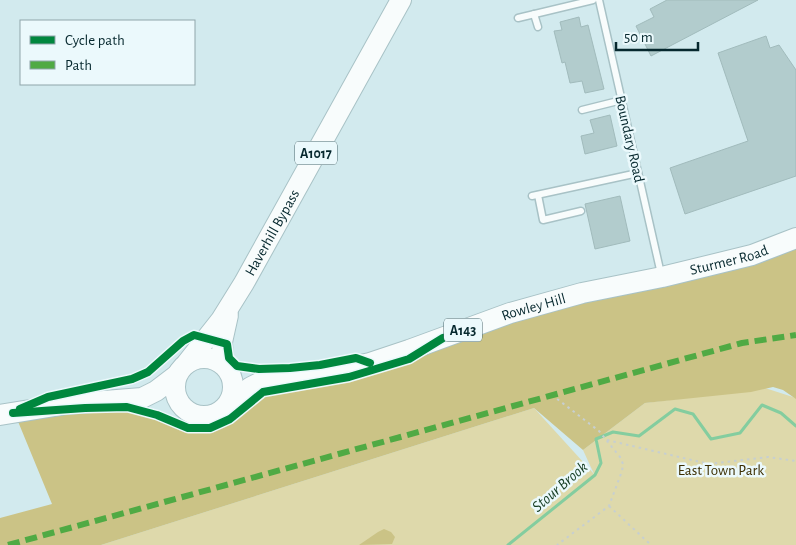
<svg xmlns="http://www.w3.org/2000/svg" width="796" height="545" viewBox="0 0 796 545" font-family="'Alegreya Sans',sans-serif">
	<rect width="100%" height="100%" fill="#d2eaee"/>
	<path fill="#ded9ab" d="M765,388L796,398V545H101L534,408L594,474L583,450L645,403Z"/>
	<g fill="#cbc386">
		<path d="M796,238V399L783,390L773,387L751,392L645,403L583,450L534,408L101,545H0V518L52,504L17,419L127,407L157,415L188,428H210L230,419L263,392L349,377L478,332Z"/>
		<path d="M384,529L391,532L395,537L392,544L359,545L378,532Z"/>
	</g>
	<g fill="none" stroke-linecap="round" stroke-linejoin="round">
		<path stroke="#84cd9f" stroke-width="3" d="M508,545L595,475L601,463L596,439L613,432L639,436L675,409L693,414L711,439L740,433L762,405L781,413L796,426"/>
	</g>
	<g fill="#b2cccd" stroke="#a1bbbc">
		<path d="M667,0H758L651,56L636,26L654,17L650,9Z"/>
		<path d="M579,17L581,27L588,25L604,89L585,93L582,81L570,83L565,62L562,63L554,31L562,30L560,22Z"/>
		<path d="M766,36L770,48L779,45L796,70V176L685,214L670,168L748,141L718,53Z"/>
		<path d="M610,115L617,146L585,154L581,136L594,133L590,120Z"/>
		<path d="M620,196L630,241L595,249L585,204Z"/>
	</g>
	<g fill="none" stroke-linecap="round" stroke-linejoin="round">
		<defs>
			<g id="lane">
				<path d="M599,0L661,274"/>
				<path d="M534,14L538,27"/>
				<path d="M518,18L593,0"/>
				<path d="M582,110L622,100"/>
				<path d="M538,195L543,220L581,211"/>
				<path d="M532,196L638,173"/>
			</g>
			<g id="primary">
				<circle cx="204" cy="387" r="29"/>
				<path id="s1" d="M187,363L221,320L244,283L401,0"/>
				<path d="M223,364L222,342L228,315"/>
				<path id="s2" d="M230,402L251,387L265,380L329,372L370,363L409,350L510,313L582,293L662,277L752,255L796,238"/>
				<path d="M0,415L67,404L142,398L156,391L177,375"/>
			</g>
		</defs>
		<use href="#lane" stroke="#a8c2c6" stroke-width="9"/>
		<use href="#primary" stroke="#a8c2c6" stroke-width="22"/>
		<g stroke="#c7cfd0" stroke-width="2" stroke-dasharray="2.5 4" stroke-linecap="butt">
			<path d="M552,395L599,431L620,457L623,464L622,471L609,506L557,545"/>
			<path d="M607,440L709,464L768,457L796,461"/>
			<path d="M609,506L651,545"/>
		</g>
		<use href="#lane" stroke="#f8fcfc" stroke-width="6"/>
		<use href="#primary" stroke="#f8fcfc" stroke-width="20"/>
		<path stroke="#50aa44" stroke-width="6" stroke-dasharray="12 6" stroke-linecap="butt" d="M8,545L742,343L796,335"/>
		<defs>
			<g id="cycleway">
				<path d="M20,409L48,397L132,379L148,372L183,341L194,335L227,344L229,358L237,366L259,369L290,368L320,365L356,358L370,363"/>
				<path d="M13,413L85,408L127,407L157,415L188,428H210L230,419L263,392L349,377L409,359L443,338"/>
			</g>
		</defs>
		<use href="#cycleway" stroke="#ebf9fc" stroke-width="11"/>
		<use href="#cycleway" stroke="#00873e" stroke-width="8"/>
	</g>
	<g text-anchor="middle" stroke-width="5" stroke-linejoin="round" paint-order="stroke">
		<g fill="#ebf9fc" stroke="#4b676c" stroke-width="1">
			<rect x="295" y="141.5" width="42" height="23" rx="4"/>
			<rect x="444" y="318.5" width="38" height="23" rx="4"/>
		</g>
		<g font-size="14" font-weight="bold" fill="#06282e">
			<text x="316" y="158">A1017</text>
			<text x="463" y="335">A143</text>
		</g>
		<g font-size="15" fill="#06282e" stroke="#ebf9fc">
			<text transform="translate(630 139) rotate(77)" y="5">Boundary Road</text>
			<text dy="5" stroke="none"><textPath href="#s1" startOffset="156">Haverhill Bypass</textPath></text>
			<text dy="5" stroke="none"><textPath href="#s2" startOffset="522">Sturmer Road</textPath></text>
			<text dy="5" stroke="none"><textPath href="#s2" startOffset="321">Rowley Hill</textPath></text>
		</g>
		<g font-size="15" fill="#3c2e00" stroke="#ebf9fc">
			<text x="721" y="475">East Town Park</text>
		</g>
		<g font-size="16" font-style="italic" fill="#143c21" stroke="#ebf9fc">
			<text transform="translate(559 486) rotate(-41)" y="6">Stour Brook</text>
		</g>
	</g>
	<rect x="20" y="20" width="175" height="65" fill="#ebf9fc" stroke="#8fa5aa"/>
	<rect x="30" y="36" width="25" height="8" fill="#00873e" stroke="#8fa5aa"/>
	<text x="65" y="45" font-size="15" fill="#06282e">Cycle path</text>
	<rect x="30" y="61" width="25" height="8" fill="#50aa44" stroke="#8fa5aa"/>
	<text x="65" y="70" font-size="15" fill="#06282e">Path</text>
	<path d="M616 42v8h82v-8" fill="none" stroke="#06282e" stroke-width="2.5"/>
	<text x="624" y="42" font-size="15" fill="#06282e" stroke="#ebf9fc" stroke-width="4" paint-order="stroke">50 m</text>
</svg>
